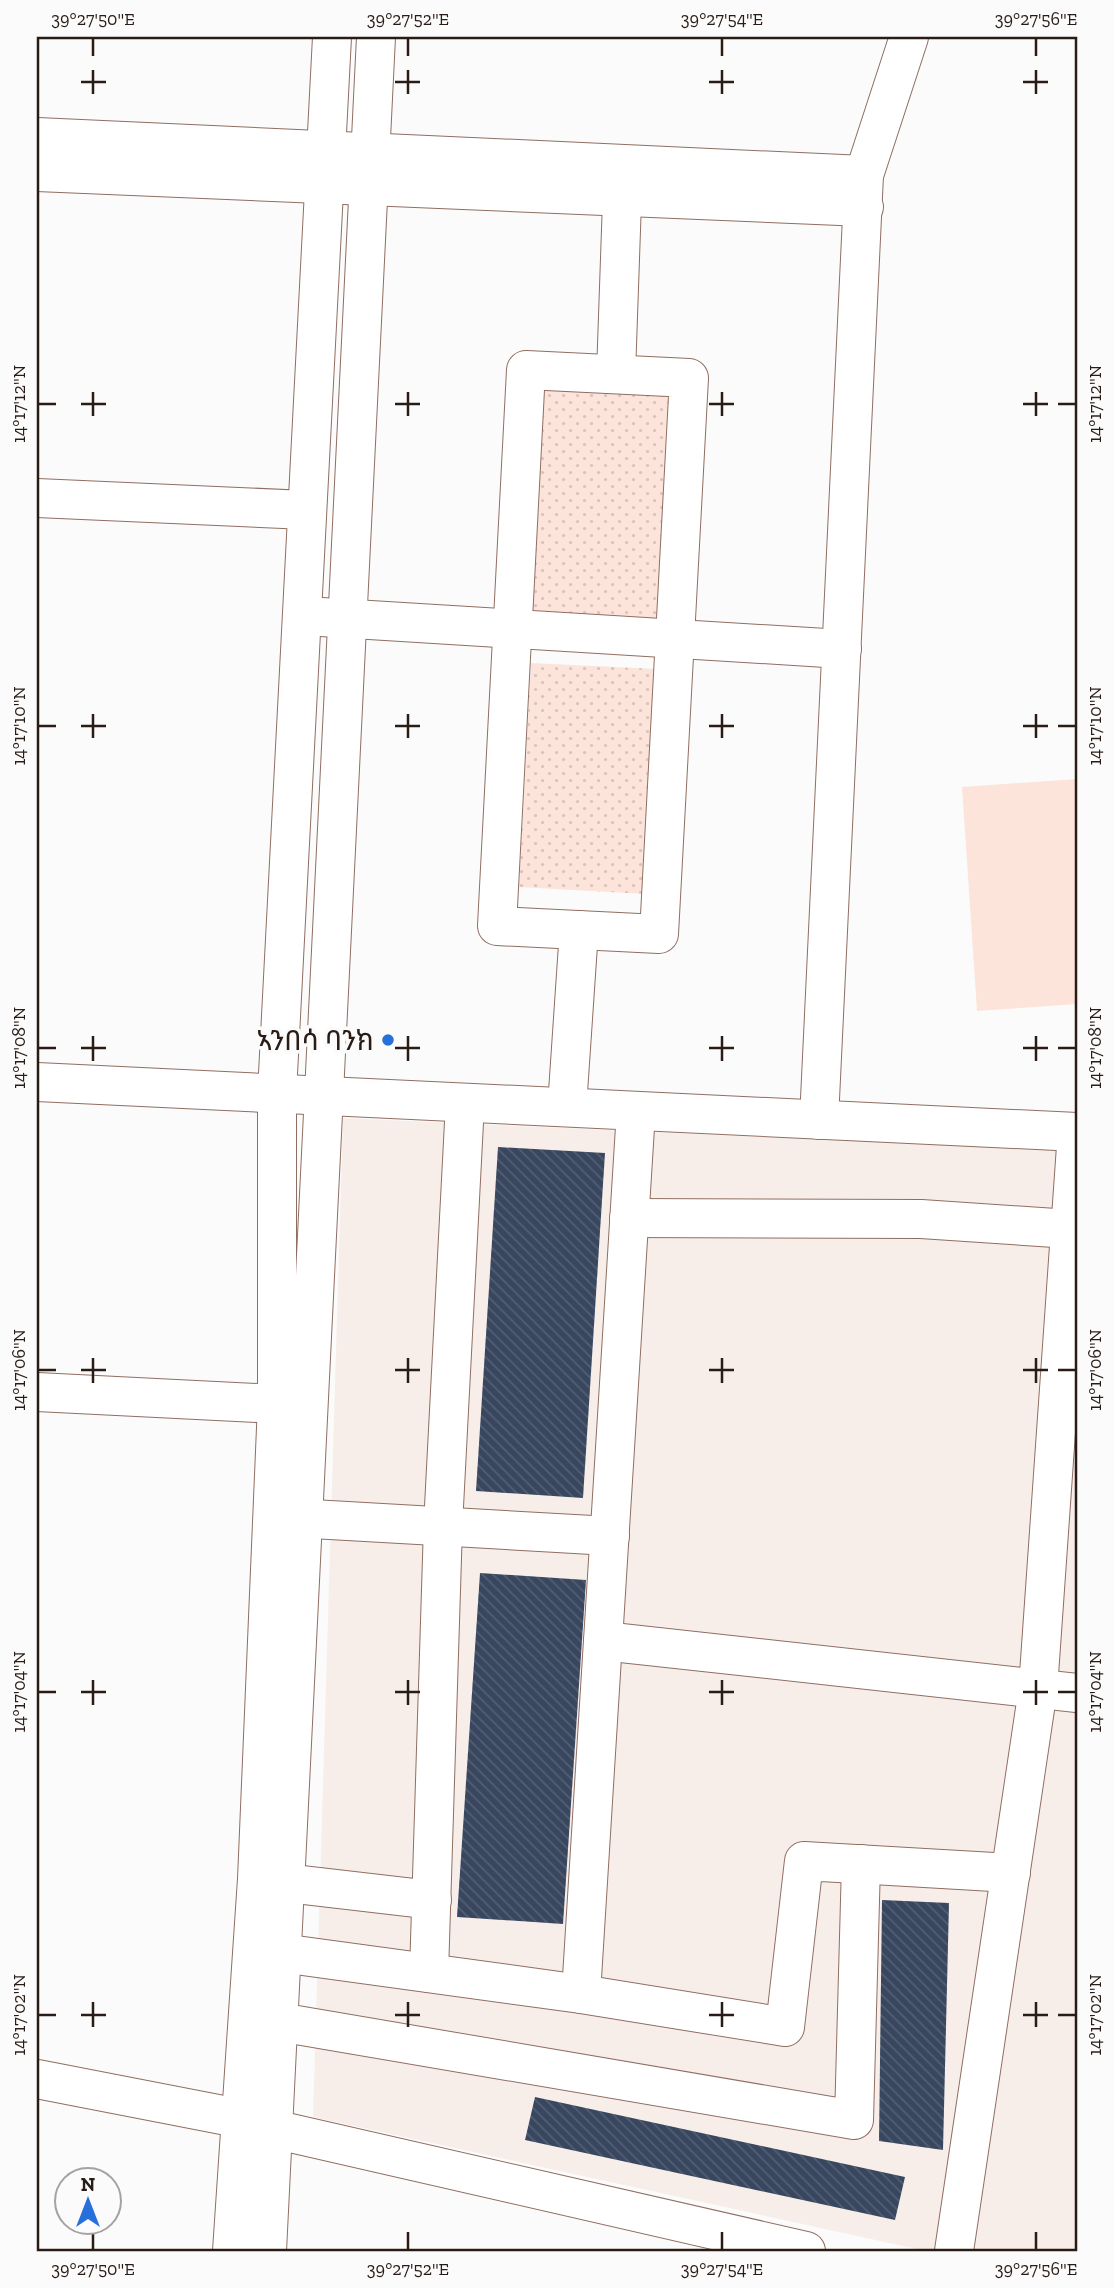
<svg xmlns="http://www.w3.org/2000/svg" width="1114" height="2288" viewBox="0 0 1114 2288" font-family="'Zilla Slab','Noto Sans Ethiopic',serif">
	<defs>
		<pattern id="park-dots" width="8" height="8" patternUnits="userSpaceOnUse" patternTransform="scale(1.75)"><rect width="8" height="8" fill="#fde4db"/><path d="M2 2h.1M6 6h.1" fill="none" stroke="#d9c3bb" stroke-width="1.8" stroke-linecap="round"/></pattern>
		<pattern id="building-back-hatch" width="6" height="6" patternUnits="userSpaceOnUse" patternTransform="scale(1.75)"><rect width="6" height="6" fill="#38475f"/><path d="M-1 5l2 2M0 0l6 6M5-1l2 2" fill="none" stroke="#535e71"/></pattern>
	</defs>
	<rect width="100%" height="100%" fill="#fbfbfb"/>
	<path fill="#f7eeea" d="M343,1118L1077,1151V2251H926L313,2117Z"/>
	<g fill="url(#park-dots)">
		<path d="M544,389L670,396L657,620L532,614Z"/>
		<path d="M531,663L657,669L645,894L519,887Z"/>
	</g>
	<path fill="#fde4db" d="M1077,779V1004L977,1011L962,787Z"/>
	<g fill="url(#building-back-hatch)">
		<path d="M498,1147L605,1153L583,1498L476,1491Z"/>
		<path d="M480,1573L586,1580L563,1924L457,1917Z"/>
		<path d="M882,1900L949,1903L943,2150L879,2141Z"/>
		<path d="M535,2097L905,2177L895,2220L525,2140Z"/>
	</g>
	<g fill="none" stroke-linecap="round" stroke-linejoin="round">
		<defs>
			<g id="minor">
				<path d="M37,137L864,175"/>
				<path d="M37,172L864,207"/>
				<path d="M526,370L689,378L659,934L497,926Z"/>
				<path d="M616,374L623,172"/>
				<path d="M37,498L307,510"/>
				<path d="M321,617L842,649"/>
				<path d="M37,1082L1077,1132"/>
				<path d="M567,1107L579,930"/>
				<path d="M819,1120L864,175L909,37"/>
				<path d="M629,1218L921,1219L1070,1229"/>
				<path d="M37,1392L277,1404"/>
				<path d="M277,1517L610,1536"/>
				<path d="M603,1641L1077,1693"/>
				<path d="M260,1880L432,1900"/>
				<path d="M259,1950L581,1994L785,2027L804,1861L1011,1873"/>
				<path d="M429,1973L443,1526L465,1103"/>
				<path d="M581,1994L636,1111"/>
				<path d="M279,2022L854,2120L861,1864"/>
				<path d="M37,2079L243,2119L273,2129L806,2251"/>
				<path d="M232,2251L257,1879L277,1404V1093L332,37"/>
				<path d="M267,2251L376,37"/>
				<path d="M954,2251L1038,1689L1077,1132"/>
			</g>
		</defs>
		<use href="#minor" stroke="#8f6e62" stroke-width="40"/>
		<use href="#minor" stroke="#fff" stroke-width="38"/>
	</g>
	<path fill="none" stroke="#291c17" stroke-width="2.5" d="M93,38V56M408,38V56M722,38V56M1036,38V56M93,70V94M408,70V94M722,70V94M1036,70V94M81,82H106M395,82H420M709,82H734M1023,82H1048M93,392V416M408,392V416M722,392V416M1036,392V416M38,404H56M81,404H106M395,404H420M709,404H734M1023,404H1048M1058,404H1076M93,714V738M408,714V738M722,714V738M1036,714V738M38,726H56M81,726H106M395,726H420M709,726H734M1023,726H1048M1058,726H1076M93,1036V1061M408,1036V1061M722,1036V1061M1036,1036V1061M38,1048H56M81,1048H106M395,1048H420M709,1048H734M1023,1048H1048M1058,1048H1076M93,1358V1383M408,1358V1383M722,1358V1383M1036,1358V1383M38,1370H56M81,1370H106M395,1370H420M709,1370H734M1023,1370H1048M1058,1370H1076M93,1680V1705M408,1680V1705M722,1680V1705M1036,1680V1705M38,1692H56M81,1692H106M395,1692H420M709,1692H734M1023,1692H1048M1058,1692H1076M93,2002V2027M408,2002V2027M722,2002V2027M1036,2002V2027M38,2015H56M81,2015H106M395,2015H420M709,2015H734M1023,2015H1048M1058,2015H1076M93,2232V2250M408,2232V2250M722,2232V2250M1036,2232V2250"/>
	<circle fill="#2770db" stroke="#fbfbfb" stroke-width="2.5" cx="388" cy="1040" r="7"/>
	<g text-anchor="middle" stroke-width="7" stroke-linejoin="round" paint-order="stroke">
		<g font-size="28" fill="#291c17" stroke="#fbfbfb" text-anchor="end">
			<text x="374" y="1050">ኣንበሳ ባንክ</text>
		</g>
	</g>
	<rect width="1114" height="2288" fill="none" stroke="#fbfbfb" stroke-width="77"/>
	<g transform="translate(88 2201)"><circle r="33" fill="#fbfbfb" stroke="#a7a2a0" stroke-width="2"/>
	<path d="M0-5L12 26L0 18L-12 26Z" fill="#2770db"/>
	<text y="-10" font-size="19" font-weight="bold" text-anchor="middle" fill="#291c17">N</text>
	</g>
	<rect x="38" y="38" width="1038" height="2212" fill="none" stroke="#291c17" stroke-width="2.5"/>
	<g font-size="18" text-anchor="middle" fill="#291c17">
		<text x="93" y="25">39°27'50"E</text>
		<text x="408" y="25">39°27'52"E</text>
		<text x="722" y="25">39°27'54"E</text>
		<text x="1036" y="25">39°27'56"E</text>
		<text transform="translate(19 404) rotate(-90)" y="6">14°17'12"N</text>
		<text transform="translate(1095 404) rotate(-90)" y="6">14°17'12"N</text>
		<text transform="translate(19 726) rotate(-90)" y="6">14°17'10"N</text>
		<text transform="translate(1095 726) rotate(-90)" y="6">14°17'10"N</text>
		<text transform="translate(19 1048) rotate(-90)" y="6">14°17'08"N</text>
		<text transform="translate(1095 1048) rotate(-90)" y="6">14°17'08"N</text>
		<text transform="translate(19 1370) rotate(-90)" y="6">14°17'06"N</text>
		<text transform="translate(1095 1370) rotate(-90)" y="6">14°17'06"N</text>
		<text transform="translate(19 1692) rotate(-90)" y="6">14°17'04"N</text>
		<text transform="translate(1095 1692) rotate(-90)" y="6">14°17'04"N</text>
		<text transform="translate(19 2015) rotate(-90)" y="6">14°17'02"N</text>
		<text transform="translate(1095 2015) rotate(-90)" y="6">14°17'02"N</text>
		<text x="93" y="2275">39°27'50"E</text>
		<text x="408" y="2275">39°27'52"E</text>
		<text x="722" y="2275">39°27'54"E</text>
		<text x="1036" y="2275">39°27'56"E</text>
	</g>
</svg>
